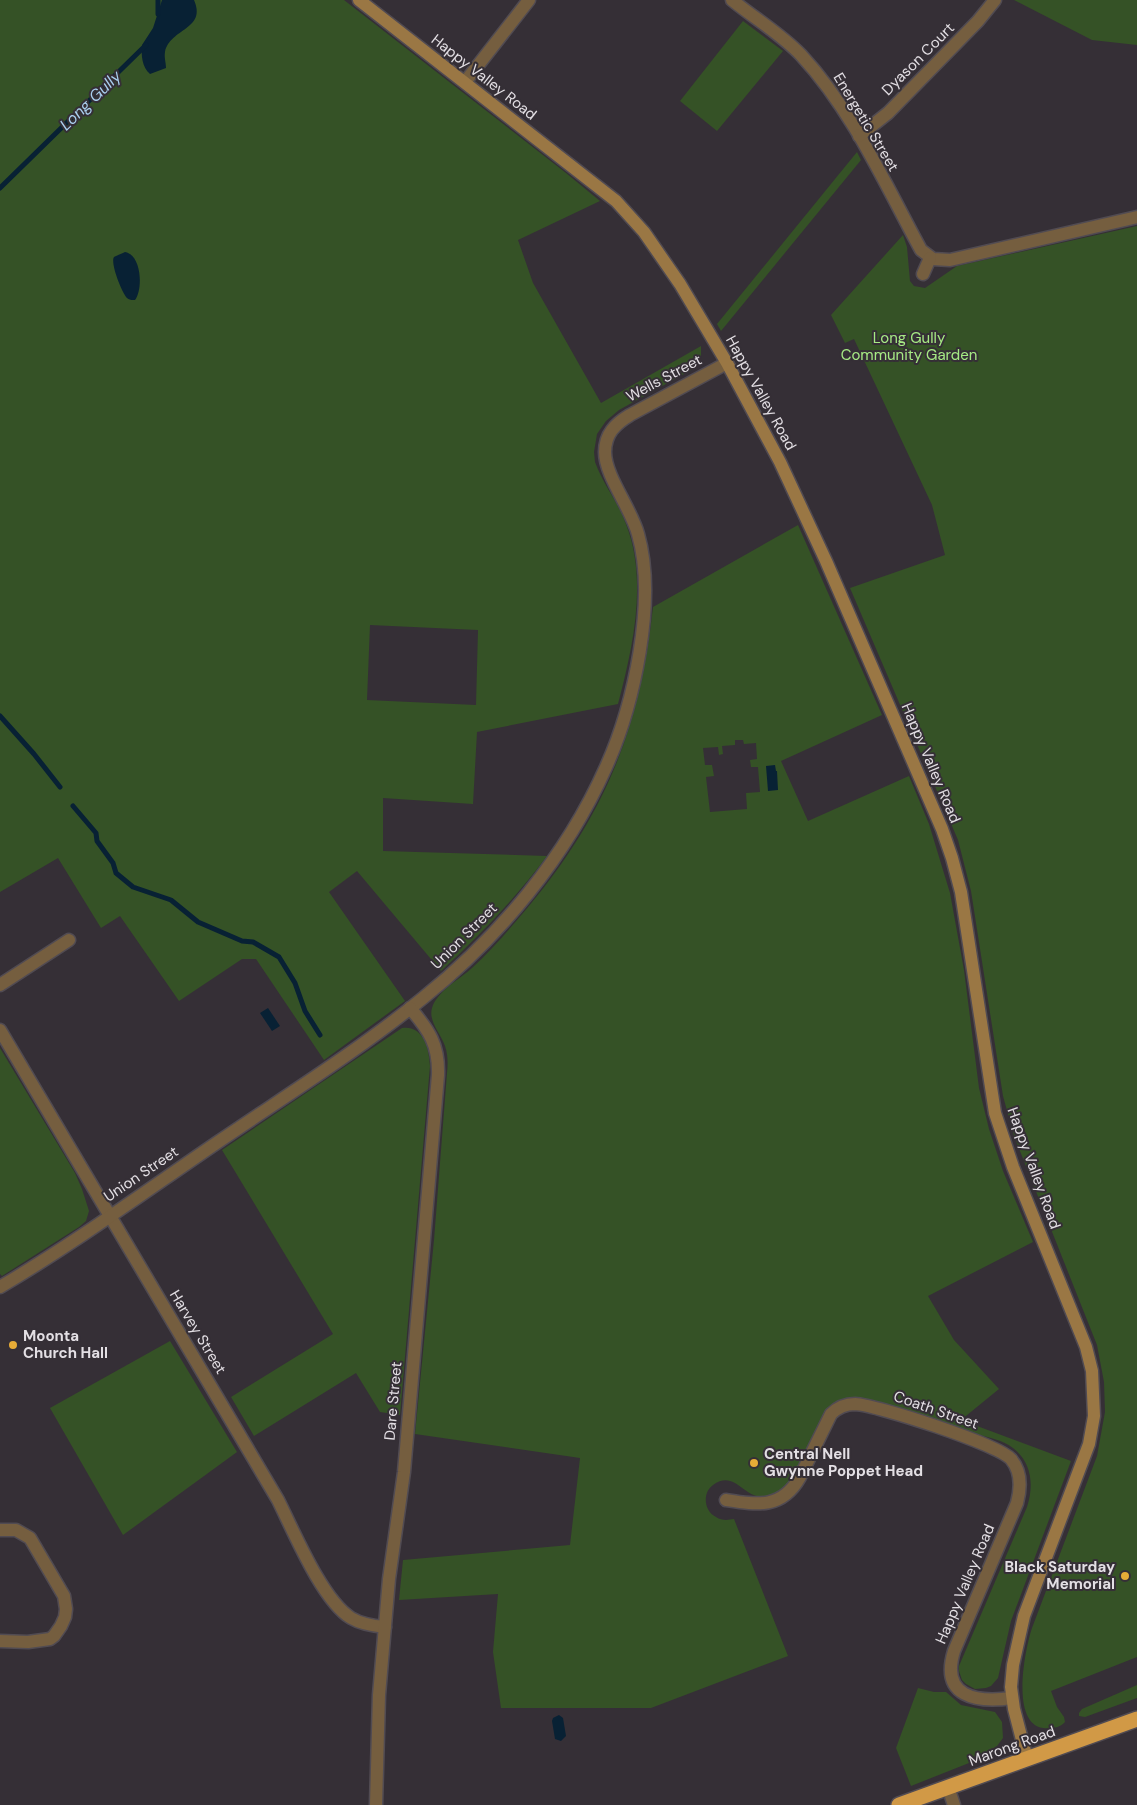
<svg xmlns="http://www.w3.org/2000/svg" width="1137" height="1805" viewBox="0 0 1137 1805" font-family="'DM Sans',sans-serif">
	<rect width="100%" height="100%" fill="#352f36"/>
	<g fill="#355226" fill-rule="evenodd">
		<path d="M0,0H344L566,173L600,201L518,240L533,283L601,403L701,346V357L693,369L619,410L606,421L597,434L594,452L595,462C603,484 618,502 626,524C648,580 633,647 618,704L477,732L473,804L383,798V851L547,856C516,898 479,936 441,971L357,871L329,892L405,1001L324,1060L256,959H242L179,1001L120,916L101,928L58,858L0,892ZM370,625L478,630L476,705L367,700Z"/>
		<path d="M1014,0H1137V45L1092,40Z"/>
		<path d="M743,21L783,51L717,131L680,101Z"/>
		<path d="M857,152L861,160L721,331L717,324Z"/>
		<path d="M1137,226V1657L1051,1691L1057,1707L1064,1717L1065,1722C1060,1728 1051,1729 1043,1728C1010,1723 1025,1649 1032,1628L1097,1456L1105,1412L1104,1382L1097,1345L1014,1136L1003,1096L971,891L958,840L850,588L945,555L932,505L854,339L845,343L831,315L903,235L907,247L910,281L914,286L925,288L957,266Z"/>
		<path d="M798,525L882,715L781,761L808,821L909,776L929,824L950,893L964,970L979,1088L989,1129L1003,1171L1033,1242L928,1296L954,1340L999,1389L961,1420L1071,1461L1011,1621L998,1678L991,1686L986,1688L975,1689L966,1684L962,1680L959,1671V1666L1027,1507C1034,1485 1032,1463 1013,1448C1003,1440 989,1438 977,1434C933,1420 888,1411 843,1401C832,1418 821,1436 810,1453C801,1466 793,1484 779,1493C777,1495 772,1495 768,1496C744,1502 736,1468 713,1485C702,1493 704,1511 716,1517C722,1521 728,1520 734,1519L788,1656L651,1708H501L493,1652L498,1594L399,1600L403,1560L570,1545L580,1458L415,1434L434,1240L447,1073C448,1064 448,1055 445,1046C441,1034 428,1021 432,1008C437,991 460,979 472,968C486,955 499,941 511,927C599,828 639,738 653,607ZM735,740H743L744,744L756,743L757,759L750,760L751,767H758L760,792L746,793L747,809L710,812L706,777L714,776L712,765H705L703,748L718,747L719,755L723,754L722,746L735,745Z"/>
		<path d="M402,1028C424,1025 429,1049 430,1066L400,1415L380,1412L356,1373L254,1436L231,1397L333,1334L222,1150Z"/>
		<path d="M0,1048L75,1173L82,1189L89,1211L86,1221L79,1227L2,1276L0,1274Z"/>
		<path d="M170,1341L237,1452L123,1535L50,1408Z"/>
		<path d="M1137,1685V1698L1085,1717L1079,1716V1713L1082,1709Z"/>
		<path d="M918,1688L934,1692H946L961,1705L995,1712L1002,1722L1003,1738L997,1746L969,1763L911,1786L896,1748Z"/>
	</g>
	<g fill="#082134">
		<path d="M162,0H194C207,30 170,28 165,52C164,57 166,63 166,68L150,74C142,67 141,55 142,45L153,28Z"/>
		<path d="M125,252C142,255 143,290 135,300C131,300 130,300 127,298C122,293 110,263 114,257C117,255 122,254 125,252Z"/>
		<path d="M775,765L776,771H777L778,790L768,791L766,766Z"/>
		<path d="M268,1008L280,1026L272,1031L260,1013Z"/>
		<path d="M559,1715L563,1718L566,1736L561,1741L555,1739L552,1721L553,1718Z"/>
	</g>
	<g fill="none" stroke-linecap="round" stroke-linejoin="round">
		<g stroke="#082134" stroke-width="5">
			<path d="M158,0V14"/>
			<path d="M0,188L146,45"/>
			<path d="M0,716L34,754L60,787"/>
			<path d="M73,806L96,833L97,841L113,863L116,873L133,887L171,900L198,922L242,941L253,942L279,957L295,983L305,1011L320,1035"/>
		</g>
		<defs>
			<g id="street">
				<path d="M732,0C754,18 781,34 801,55C853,111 885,184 921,250L933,259L950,260L1137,217"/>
				<path d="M465,82L529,0"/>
				<path d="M859,136L888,113L978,21L995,0"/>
				<path d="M923,274L930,258"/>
				<path d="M0,985L69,940"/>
				<path d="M0,1030L278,1500C294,1532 322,1600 351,1618C361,1624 374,1626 385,1627"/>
				<path d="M0,1287C75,1243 146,1191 218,1142C287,1095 358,1051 423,998C500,936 566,857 606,767C634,705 657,600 638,534C631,508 605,476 605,452C605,434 615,424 630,415L727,363"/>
				<path d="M726,1500C758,1505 782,1509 800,1477L831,1414C838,1407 845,1404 855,1404C877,1405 997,1444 1011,1459C1022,1472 1021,1488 1017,1503L954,1651C940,1697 976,1703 1012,1698"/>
				<path d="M0,1530H16L30,1538L64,1596L66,1609L65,1617L61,1626L54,1636L50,1639L28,1642L0,1641"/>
				<path d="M948,1787L954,1805"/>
				<path d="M376,1805L379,1695L389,1579L404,1472L438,1075C439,1045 429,1030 410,1008"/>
			</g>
			<path id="secondary" d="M359,0L616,201L644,232L680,284L727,363L780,462L826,561L942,829L952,858L961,892L995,1113L1013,1167L1086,1347L1092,1371L1094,1416L1089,1444L1024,1616L1013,1665L1011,1687L1014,1709L1027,1759"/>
			<path id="highway" d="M899,1805L1137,1719"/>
		</defs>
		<use href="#street" stroke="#514b52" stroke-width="15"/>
		<use href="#secondary" stroke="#514b52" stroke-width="15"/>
		<use href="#highway" stroke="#514b52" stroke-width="18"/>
		<use href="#street" stroke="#755e3f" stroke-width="12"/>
		<use href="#secondary" stroke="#9a7744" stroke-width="12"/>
		<use href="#highway" stroke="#d19946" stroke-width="15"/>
	</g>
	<g fill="#e7ac37" stroke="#352f36" stroke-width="2">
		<circle cx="13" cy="1345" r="5"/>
		<circle cx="754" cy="1463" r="5"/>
		<circle cx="1125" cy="1576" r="5"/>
	</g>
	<g text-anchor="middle" stroke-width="4" stroke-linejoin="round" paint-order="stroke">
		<g font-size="15" fill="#e3dfe4" stroke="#352f36">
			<text transform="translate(918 59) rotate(-45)" y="5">Dyason Court</text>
			<text transform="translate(484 77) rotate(38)" y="5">Happy Valley Road</text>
			<text transform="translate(866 122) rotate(59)" y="5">Energetic Street</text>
			<text transform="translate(664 378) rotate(-28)" y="5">Wells Street</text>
			<text transform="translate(761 393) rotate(61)" y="5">Happy Valley Road</text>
			<text transform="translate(931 763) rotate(67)" y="5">Happy Valley Road</text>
			<text transform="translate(464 936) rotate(-45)" y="5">Union Street</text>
			<text transform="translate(1034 1168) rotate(70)" y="5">Happy Valley Road</text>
			<text transform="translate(141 1174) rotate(-34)" y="5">Union Street</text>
			<text transform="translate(198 1332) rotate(59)" y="5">Harvey Street</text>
			<text transform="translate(393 1401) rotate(-85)" y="5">Dare Street</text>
			<text transform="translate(936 1410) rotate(19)" y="5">Coath Street</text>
			<text transform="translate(965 1584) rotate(-67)" y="5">Happy Valley Road</text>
			<text transform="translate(1012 1746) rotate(-20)" y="5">Marong Road</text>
		</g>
		<g font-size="15" fill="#a6ea84" stroke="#352f36">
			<text x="909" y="343">Long Gully<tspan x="909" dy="17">Community Garden</tspan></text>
		</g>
		<g font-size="15" font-weight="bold" fill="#e3dfe4" stroke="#352f36" text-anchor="start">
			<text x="23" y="1341">Moonta<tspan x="23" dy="17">Church Hall</tspan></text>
			<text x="764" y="1459">Central Nell<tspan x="764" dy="17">Gwynne Poppet Head</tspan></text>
			<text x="1115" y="1572" text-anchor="end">Black Saturday<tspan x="1115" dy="17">Memorial</tspan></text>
		</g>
		<g font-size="16" font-style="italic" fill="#aacfef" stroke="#352f36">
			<text transform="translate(90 100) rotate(-44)" y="6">Long Gully</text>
		</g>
	</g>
</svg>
